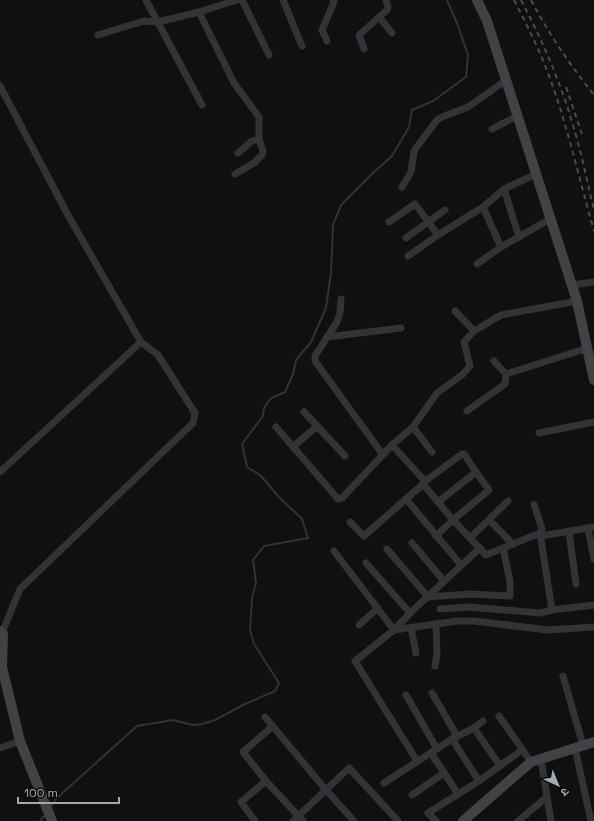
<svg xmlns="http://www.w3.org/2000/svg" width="594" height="821" viewBox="0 0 594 821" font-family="'Space Grotesk','Noto Sans Devanagari',sans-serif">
	<rect width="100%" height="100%" fill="#101011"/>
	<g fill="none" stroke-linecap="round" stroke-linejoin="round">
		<g stroke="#2b3439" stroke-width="2">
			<path d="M51,807L57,798L137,726L173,720L193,725L202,724L215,720L245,704L275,691L279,683L254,644L250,630L252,598L256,583L253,560L264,546L308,538L302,519L279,497L260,475L247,467L242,444L263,416L264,408L271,398L285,392L293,374L296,360L311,342L326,308L331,273L333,225L341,205L373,173L392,156L409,127L412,110L433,101L466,77L468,55L457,23L447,0"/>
			<path d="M40,821L46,814"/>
		</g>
		<g stroke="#323336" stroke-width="7">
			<path d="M146,0L202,105"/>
			<path d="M242,0L269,55"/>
			<path d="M283,0L302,46"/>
			<path d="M199,12L234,83L259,117V139L263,151L262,155L254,163L235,174"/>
			<path d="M379,17L392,33"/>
			<path d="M98,35L144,21L158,22L199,12L237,0"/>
			<path d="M327,41L322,30L334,2L333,0"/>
			<path d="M364,49L359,35L387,10L388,7L386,0"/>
			<path d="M0,86L69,217L141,342L0,472"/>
			<path d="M492,129L517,116"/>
			<path d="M238,153L252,141L259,139"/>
			<path d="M402,187L411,172L414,152L416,148L437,120L442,117L468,107L505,81"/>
			<path d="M504,189L519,237"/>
			<path d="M483,207L501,247"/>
			<path d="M389,222L415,204L438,235"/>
			<path d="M406,238L445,210"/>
			<path d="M408,256L438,235L483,207L504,189L536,174"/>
			<path d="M477,264L501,247L550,219"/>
			<path d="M572,285L594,282"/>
			<path d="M341,299L340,313L337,322L315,356V361L383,455"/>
			<path d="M455,311L474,331"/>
			<path d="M327,337L401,328"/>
			<path d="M494,361L506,374"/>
			<path d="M467,411L505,384L506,374L588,348"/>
			<path d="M304,412L345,456"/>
			<path d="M276,427L338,499L342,498L392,445L413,427L437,393L462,375L470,366L464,342L474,331L501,315L577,301"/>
			<path d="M413,427L432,452"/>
			<path d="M539,433L594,422"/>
			<path d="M392,445L423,479L424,482L423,484L453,520L486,555L540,533"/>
			<path d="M293,447L316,427"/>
			<path d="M424,482L462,454H464L476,472"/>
			<path d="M406,499L461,565"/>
			<path d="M534,504L542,529L540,533L552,610"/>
			<path d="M489,520L513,544"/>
			<path d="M350,522L364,536L423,484"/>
			<path d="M588,528L594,559"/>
			<path d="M569,532L576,584"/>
			<path d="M436,536L453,520L489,490L476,472L438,502"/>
			<path d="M541,536L594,527"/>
			<path d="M470,538L508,501"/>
			<path d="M412,543L444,581"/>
			<path d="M387,549L428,597L470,594L510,596V581L503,548"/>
			<path d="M334,551L394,630L457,621H474L548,630L594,627"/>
			<path d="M366,563L410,613"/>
			<path d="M440,609L469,607L540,613L552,610L594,605"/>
			<path d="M359,625L378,608"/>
			<path d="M411,628L416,653"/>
			<path d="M2,633L20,589L193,423L195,413L158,355L141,342"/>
			<path d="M435,666L437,655L436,624"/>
			<path d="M563,676L583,745"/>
			<path d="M432,693L457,736"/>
			<path d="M406,695L437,749"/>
			<path d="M499,716L531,762"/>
			<path d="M265,717L326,790L354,821"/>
			<path d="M273,726L243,752L266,781L303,821"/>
			<path d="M474,728L500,766"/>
			<path d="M452,739L479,781"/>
			<path d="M0,748L20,741"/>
			<path d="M575,748L591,821"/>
			<path d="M431,753L458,794"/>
			<path d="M541,760L551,821"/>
			<path d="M417,761L355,661L394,630L410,613L480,548"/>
			<path d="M384,783L452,739L474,728L483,721"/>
			<path d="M412,795L444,773"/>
			<path d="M255,821L241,802L266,781"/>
			<path d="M293,821L349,768L398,821"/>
			<path d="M436,821L428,813L479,781L522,750"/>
			<path d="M518,821L547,797"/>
		</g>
		<g stroke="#404246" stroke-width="10">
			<path d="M477,0L487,21L497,52L577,301L594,380"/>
			<path d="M0,631L3,634L2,667L20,741L52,821"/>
			<path d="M463,821L531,762L594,742"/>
		</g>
		<g stroke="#494b4f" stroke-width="2" stroke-dasharray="5 4" stroke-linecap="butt">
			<path d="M514,0C528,27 542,55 552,84C569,132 580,182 594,231"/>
			<path d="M521,0C545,45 565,93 578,143C584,164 588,187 594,209"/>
			<path d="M531,0C549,34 570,65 594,95"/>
			<path d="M566,87L582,134"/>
		</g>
	</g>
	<g transform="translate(558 785) rotate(136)" stroke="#0b0c0c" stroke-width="3" paint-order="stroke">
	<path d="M0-3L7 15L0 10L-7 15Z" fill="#a3a9b1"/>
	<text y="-6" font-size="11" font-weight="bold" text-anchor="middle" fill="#a3a9b1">उ</text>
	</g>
	<path d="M18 797v6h101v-6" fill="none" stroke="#a3a9b1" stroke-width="2"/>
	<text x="24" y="797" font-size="12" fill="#a3a9b1" stroke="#0b0c0c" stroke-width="3" paint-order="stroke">100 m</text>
</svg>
